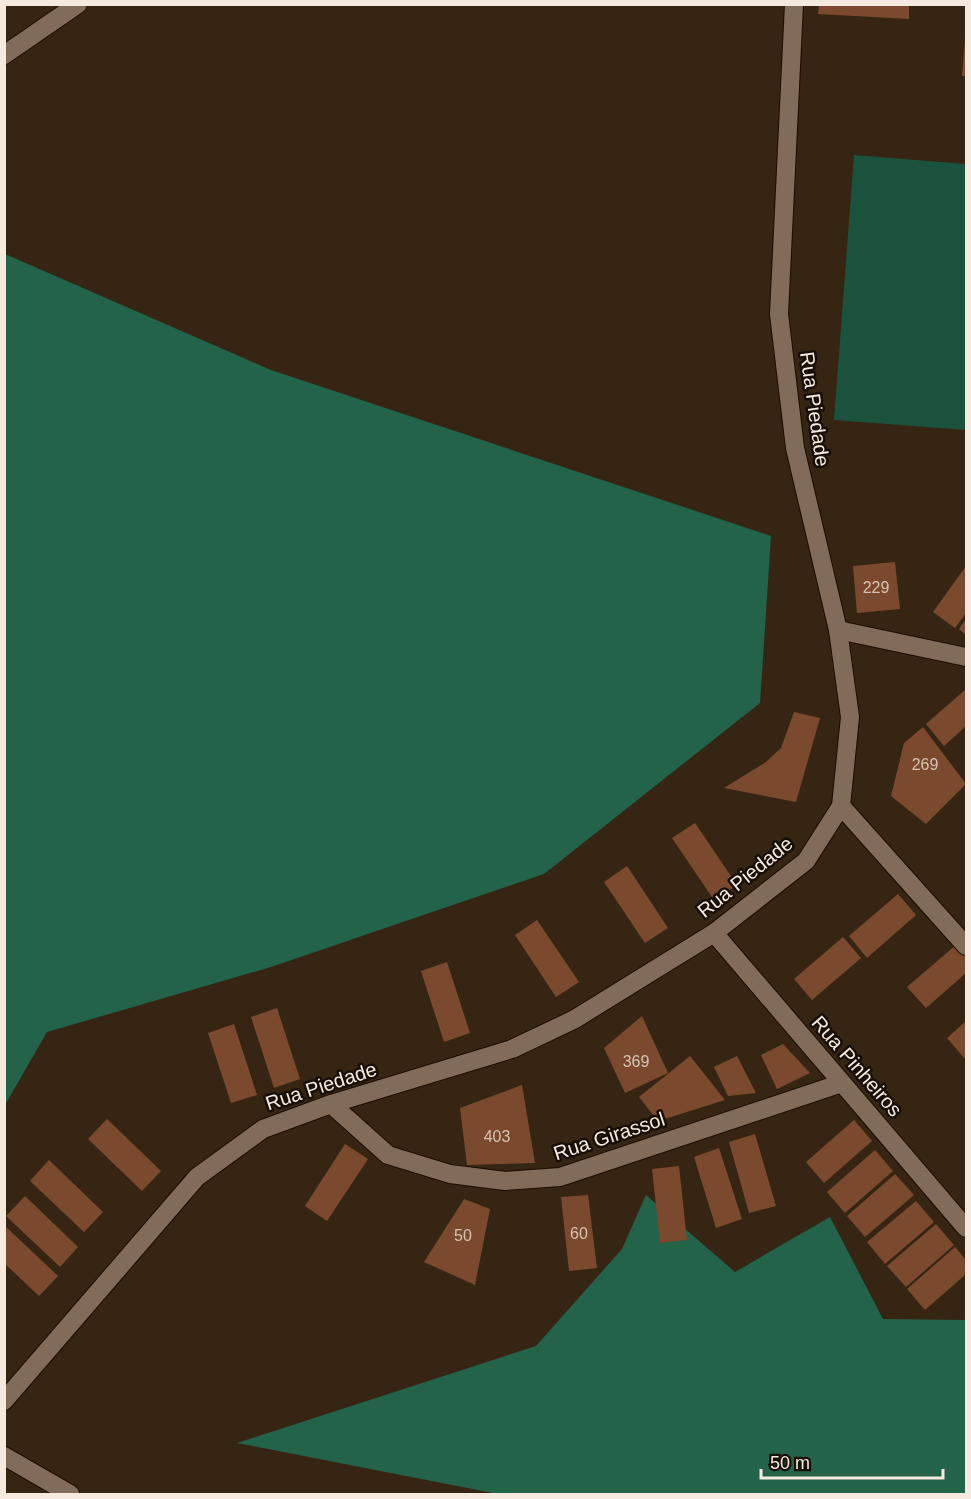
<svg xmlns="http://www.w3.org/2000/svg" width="971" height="1499" viewBox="0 0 971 1499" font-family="Helvetica,sans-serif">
	<rect width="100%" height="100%" fill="#362513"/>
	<path fill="#1b523d" d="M854,155L966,164V430L834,420Z"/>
	<g fill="#22634a">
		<path d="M5,254L271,370L771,536L760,703L544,874L271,967L47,1032L5,1105Z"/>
		<path d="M646,1195L735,1272L830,1217L883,1319L966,1320V1494H498L237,1443L536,1346L622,1249Z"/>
	</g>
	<g fill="#7b4a2e">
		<path d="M819,4H909V19L818,14Z"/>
		<path d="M965,38H966V76H962Z"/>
		<path d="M895,562L900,609L857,613L853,566Z"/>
		<path d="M966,566V613L955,628L933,612Z"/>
		<path d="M966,619V635L959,629Z"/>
		<path d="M966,689V726L944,746L926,724Z"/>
		<path d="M794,712L820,718L796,802L724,788L766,762L781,748Z"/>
		<path d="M923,727L966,784L926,824L891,796L904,743Z"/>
		<path d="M695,823L737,885L714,900L672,838Z"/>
		<path d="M627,866L668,928L645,943L604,882Z"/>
		<path d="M898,894L916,915L867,958L849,936Z"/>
		<path d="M537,920L579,982L556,997L515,935Z"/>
		<path d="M843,937L861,958L812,1000L794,979Z"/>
		<path d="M956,945L966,957V973L926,1008L907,987Z"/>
		<path d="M447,962L470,1033L444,1042L421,971Z"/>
		<path d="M277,1008L300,1079L274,1088L251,1017Z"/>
		<path d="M642,1016L668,1073L625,1093L604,1048Z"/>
		<path d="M966,1021V1058L965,1059L947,1038Z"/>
		<path d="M234,1024L257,1095L231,1103L208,1033Z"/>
		<path d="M783,1044L810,1073L777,1089L761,1055Z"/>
		<path d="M690,1056L725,1100L658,1121L639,1097Z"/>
		<path d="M737,1056L756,1093L728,1096L714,1067Z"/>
		<path d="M522,1085L535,1163L467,1165L460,1108Z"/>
		<path d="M107,1119L161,1171L142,1191L88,1139Z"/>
		<path d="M854,1120L872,1141L824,1183L806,1162Z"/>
		<path d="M755,1134L776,1206L749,1213L729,1142Z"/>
		<path d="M345,1144L368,1159L327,1221L305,1206Z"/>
		<path d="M719,1148L742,1219L716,1228L694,1157Z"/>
		<path d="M875,1150L893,1171L845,1213L827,1192Z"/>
		<path d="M49,1160L103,1212L84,1232L30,1181Z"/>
		<path d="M679,1166L687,1240L660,1243L652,1169Z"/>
		<path d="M895,1174L914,1195L865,1237L847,1216Z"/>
		<path d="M588,1195L597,1268L569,1271L561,1197Z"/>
		<path d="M25,1196L78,1247L60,1267L6,1216Z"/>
		<path d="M464,1199L490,1209L475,1285L424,1262Z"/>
		<path d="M916,1201L934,1222L885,1264L867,1242Z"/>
		<path d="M936,1224L954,1245L906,1287L887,1266Z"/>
		<path d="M4,1225L58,1276L39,1296L4,1263Z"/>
		<path d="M955,1247L966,1260V1274L925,1310L907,1289Z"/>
	</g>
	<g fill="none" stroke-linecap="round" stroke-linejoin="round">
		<defs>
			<g id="minor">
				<path d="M4,55L78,4"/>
				<path d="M838,630L966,657"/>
				<path d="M841,806L966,946"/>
				<path d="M714,933L966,1228"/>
				<path d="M331,1104L388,1155L450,1174L505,1181L560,1177L842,1083"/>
				<path d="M4,1456L70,1494"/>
			</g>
			<path id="tertiary" d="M4,1401L197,1177L263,1129L331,1104L512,1049L575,1019L714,933L806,861L841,806L850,717L838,630L795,448L779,314L794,4"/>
		</defs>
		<use href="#minor" stroke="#1d0d01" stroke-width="20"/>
		<use href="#tertiary" stroke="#1d0d01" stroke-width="20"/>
		<use href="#minor" stroke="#806c59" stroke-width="18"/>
		<use href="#tertiary" stroke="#806c59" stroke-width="18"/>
	</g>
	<g text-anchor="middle" stroke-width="5" stroke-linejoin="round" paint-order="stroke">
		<g font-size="16" fill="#d7c2b3">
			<text x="876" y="593">229</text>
			<text x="925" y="770">269</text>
			<text x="636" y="1067">369</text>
			<text x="497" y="1142">403</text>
			<text x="579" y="1239">60</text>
			<text x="463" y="1241">50</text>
		</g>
		<g font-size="20" fill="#f6eadf" stroke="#181008">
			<text transform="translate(815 409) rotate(82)" y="7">Rua Piedade</text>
			<text transform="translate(745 877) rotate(-39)" y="7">Rua Piedade</text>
			<text transform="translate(857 1066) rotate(49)" y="7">Rua Pinheiros</text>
			<text transform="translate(321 1086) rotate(-18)" y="7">Rua Piedade</text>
			<text transform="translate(609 1136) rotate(-18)" y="7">Rua Girassol</text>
		</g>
	</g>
	<rect width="971" height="1499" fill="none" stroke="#f6eadf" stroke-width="12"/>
	<path d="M761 1469v9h182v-9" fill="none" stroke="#f6eadf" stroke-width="3"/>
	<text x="770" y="1469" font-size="18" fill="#f6eadf" stroke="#181008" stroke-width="4.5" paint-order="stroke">50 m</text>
</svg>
